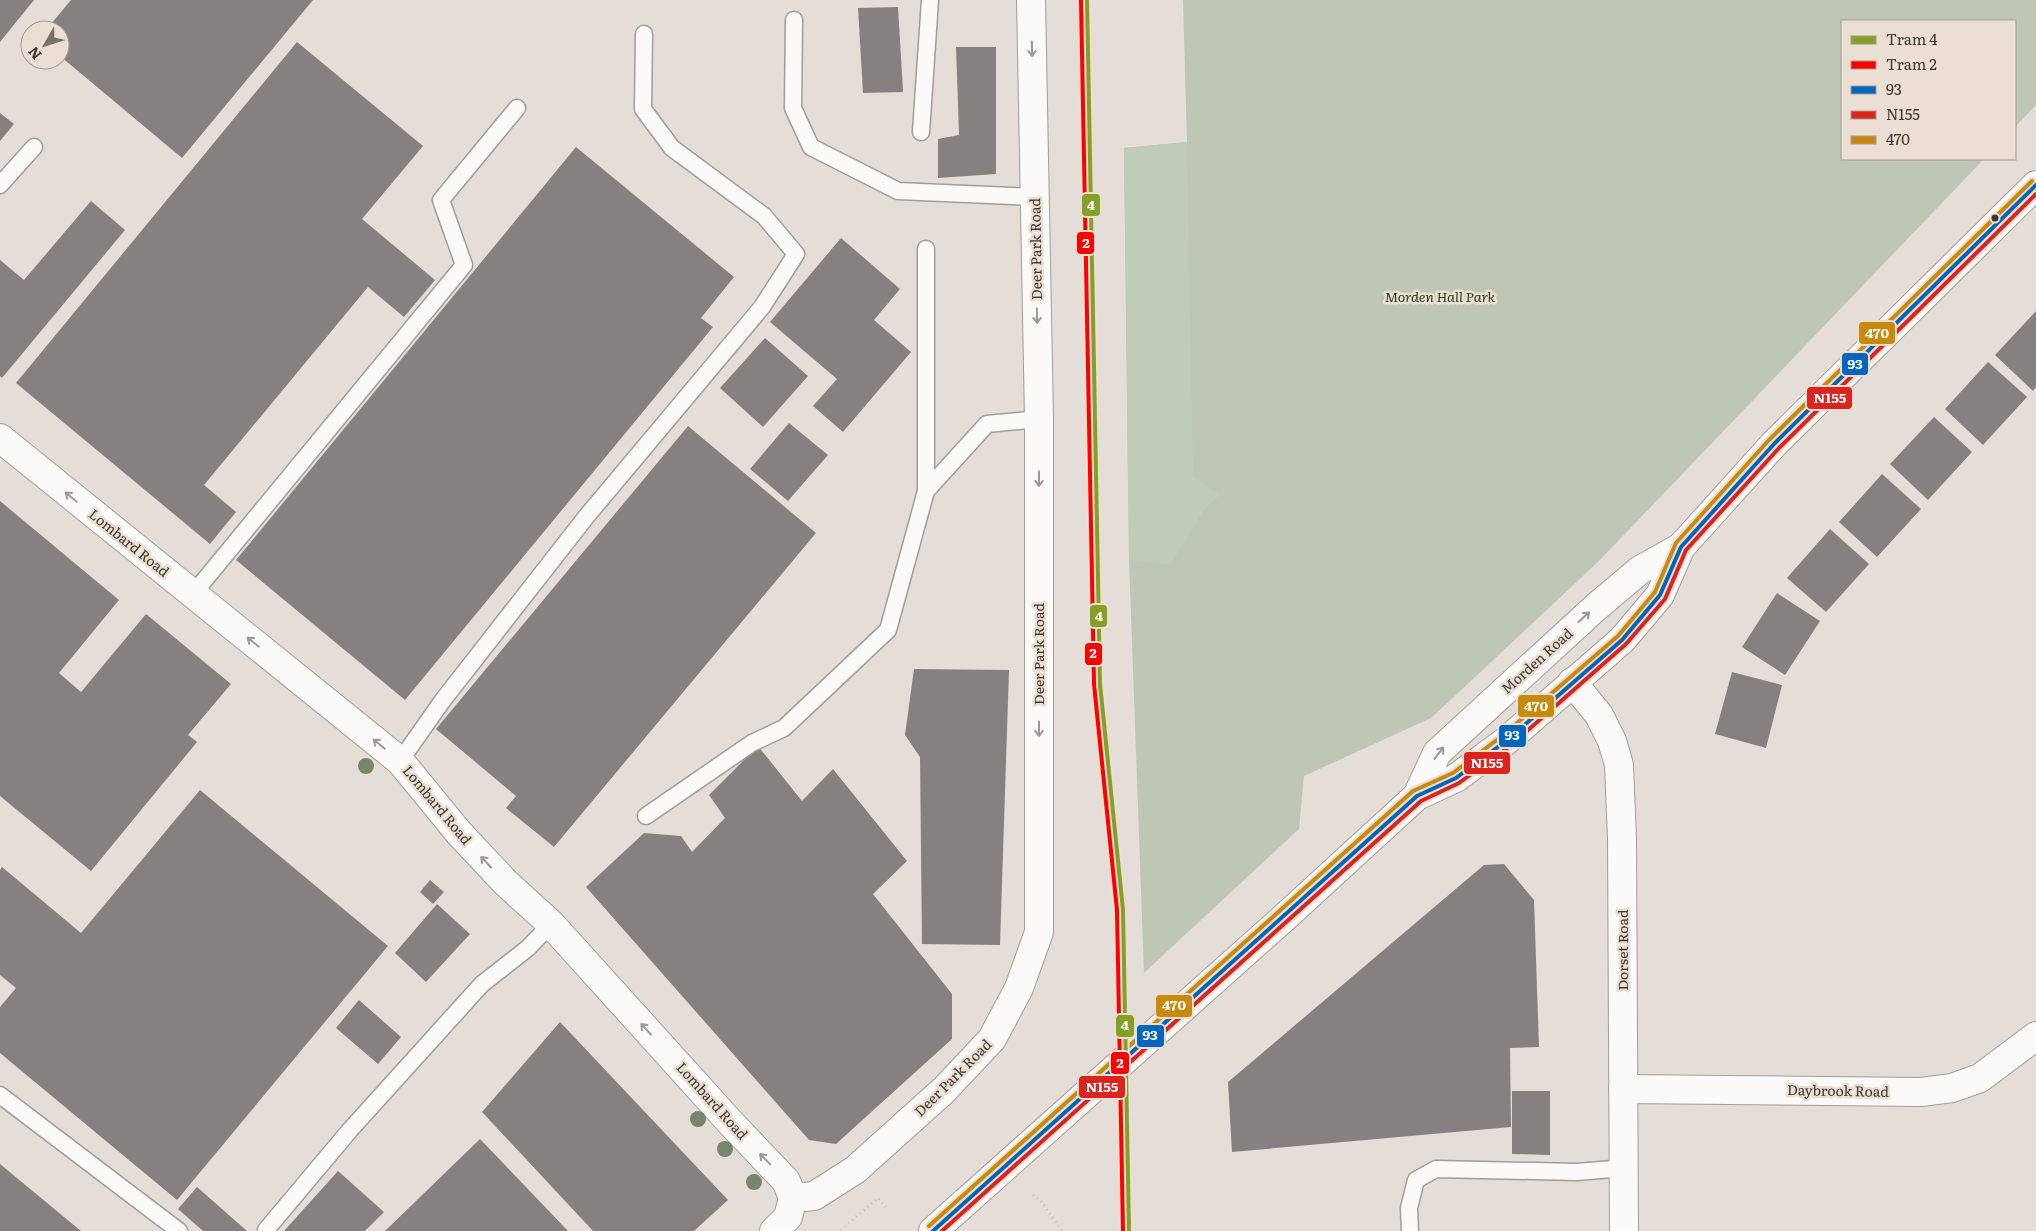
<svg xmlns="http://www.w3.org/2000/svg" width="2036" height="1231" viewBox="0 0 2036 1231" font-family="Literata,serif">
	<rect width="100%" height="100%" fill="#e5ded8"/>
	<path fill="#bec7b6" d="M1183,0H2036V105L2015,127V21H1842V159H1984L1599,561L1457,694L1431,718L1304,776L1299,829L1144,973L1129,560L1124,148L1187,142Z"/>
	<path fill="#c0cbb8" d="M1187,142L1193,477L1220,495L1204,510L1171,564L1129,560L1124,148Z"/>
	<g fill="#868180">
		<path d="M0,0H34L0,42Z"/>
		<path d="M71,0H313L182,158L60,56V30H46Z"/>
		<path d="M898,7L903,92L863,93L858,8Z"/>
		<path d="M297,42L423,146L362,219L435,280L404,317L368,287L204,485L236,512L210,544L16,383Z"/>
		<path d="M956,47H996V174L938,178V139L959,135Z"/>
		<path d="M0,113L14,124L0,141Z"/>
		<path d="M576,147L734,277L701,318L713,327L405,700L236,560Z"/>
		<path d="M91,201L125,230L2,378L0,376V260L24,280Z"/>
		<path d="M841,238L900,289L874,320L911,352L843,432L813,406L837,379L770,322Z"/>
		<path d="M2036,311V387L2033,391L1995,355Z"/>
		<path d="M765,338L808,376L763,427L720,388Z"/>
		<path d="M1988,362L2027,397L1983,445L1945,409Z"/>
		<path d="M1934,417L1972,452L1928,500L1890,464Z"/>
		<path d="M789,423L828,455L788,501L750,469Z"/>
		<path d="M688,426L816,533L554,847L506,808L516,796L436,729Z"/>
		<path d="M1882,474L1921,509L1877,557L1839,522Z"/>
		<path d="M0,501L119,600L59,673L81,692L146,614L231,684L188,735L197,742L91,871L0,796Z"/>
		<path d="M1830,529L1869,564L1826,612L1787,578Z"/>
		<path d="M1777,593L1820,621L1785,675L1742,647Z"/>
		<path d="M914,669L1009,670L1000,945L922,944L920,757L905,735Z"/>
		<path d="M1732,672L1782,685L1766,748L1715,734Z"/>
		<path d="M758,746L802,801L833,769L907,861L873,894L952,994V1039L836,1144L809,1140L586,887L644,833L681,836L692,852L725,818L709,795Z"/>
		<path d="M200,790L388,946L177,1200L0,1053V1007L16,988L0,975V870L2,867L81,933Z"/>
		<path d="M1504,864L1534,900L1539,1047L1510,1048L1511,1127L1232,1152L1228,1082L1484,865Z"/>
		<path d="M430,880L444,892L433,904L420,892Z"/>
		<path d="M437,904L470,934L426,982L395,953Z"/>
		<path d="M359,1000L401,1037L378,1064L336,1028Z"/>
		<path d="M560,1022L728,1200L694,1231H593L482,1112Z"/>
		<path d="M1512,1091H1550V1155L1512,1154Z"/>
		<path d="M480,1139L568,1231H385Z"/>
		<path d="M0,1164L81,1231H0Z"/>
		<path d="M338,1171L384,1212L365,1231H284Z"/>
		<path d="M197,1187L247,1231H203L178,1209Z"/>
	</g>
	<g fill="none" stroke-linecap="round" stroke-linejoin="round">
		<defs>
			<g id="service">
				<path d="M794,20L793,108L811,147L898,191L1035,197"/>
				<path d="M921,132L930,0"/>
				<path d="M0,185L34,147"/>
				<path d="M926,491V249"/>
				<path d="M193,594L464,265L441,200L517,108"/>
				<path d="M400,761L443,700L586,517L762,307L796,254L764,216L672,148L643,109L644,34"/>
				<path d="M646,816L752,743L784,728L888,630L926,491L987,424L1039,419"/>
				<path d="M0,1095L179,1231"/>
				<path d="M266,1230L350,1130L482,984L528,948L551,924"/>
				<path d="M1410,1231L1409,1208L1416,1180L1436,1169L1577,1172L1624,1168"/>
			</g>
			<g id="minor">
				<path d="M0,438L400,761L459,833L505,882L551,924L729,1121L786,1181L793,1198L788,1217L774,1231"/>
				<path d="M1623,1089L1921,1092L1952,1088L1980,1078L2036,1036"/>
				<path d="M793,1198L814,1196L855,1170L944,1090L992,1039L1019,988L1039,932V419L1031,0"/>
			</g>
			<path id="secondary" d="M1572,682L1599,715L1612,741L1619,765L1622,838L1624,1231"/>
			<g id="trunk">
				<path d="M1417,796L1437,753L1595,608L1640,570L1681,547"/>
				<path d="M933,1231L1286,916L1417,796L1456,778L1506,741L1622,640L1660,595L1681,547L1774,444L2036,185"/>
			</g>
		</defs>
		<use href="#service" stroke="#a29d98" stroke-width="19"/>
		<use href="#minor" stroke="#a29d98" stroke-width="30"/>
		<use href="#secondary" stroke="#a29d98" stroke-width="30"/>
		<use href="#trunk" stroke="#a29d98" stroke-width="30"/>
		<g stroke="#c3c1bf" stroke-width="3" stroke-dasharray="1 4" stroke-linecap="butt">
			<path d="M1199,0L1206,268L1207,471L1455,693"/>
			<path d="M1389,0L1385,153L1375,225L1367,311L1371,388L1386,522L1400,577L1406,632L1417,655"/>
			<path d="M1613,0L1627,11L1675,65L1717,81H1766"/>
			<path d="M1385,153L1399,193L1436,231L1537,276L1603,278L1624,269"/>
			<path d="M1383,482C1398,503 1404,509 1430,511L1436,507"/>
			<path d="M1400,577L1438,505L1467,471L1525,435L1545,412L1607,297L1625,268L1660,240L1696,192L1766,81L1797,46L1848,0"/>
			<path d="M1033,1195L1040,1200L1062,1231"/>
			<path d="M841,1230L878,1198L888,1210"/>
		</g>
		<use href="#service" stroke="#fbfaf9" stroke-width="16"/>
		<use href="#minor" stroke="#fbfaf9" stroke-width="28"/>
		<use href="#secondary" stroke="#fbfaf9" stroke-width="28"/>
		<use href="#trunk" stroke="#fbfaf9" stroke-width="28"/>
		<defs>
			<path id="bus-1" d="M933,1231L1417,796L1456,778L1506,741L1622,640L1660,595L1681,547L1774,444L2036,185"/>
			<path id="bus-2" d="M942,1231L1421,801L1459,783L1510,746L1626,644L1665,599L1686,550L1779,448L2036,194"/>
			<path id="bus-3" d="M929,1226L1413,791L1453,773L1502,736L1618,636L1655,592L1676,543L1769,440L2032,181"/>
		</defs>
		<use href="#bus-1" stroke="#ebded2" stroke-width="8"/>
		<use href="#bus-2" stroke="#ebded2" stroke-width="8"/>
		<use href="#bus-3" stroke="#ebded2" stroke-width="8"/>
		<use href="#bus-1" stroke="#0065bd" stroke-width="4"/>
		<use href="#bus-2" stroke="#dc241f" stroke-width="4"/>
		<use href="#bus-3" stroke="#c88a0c" stroke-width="4"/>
		<defs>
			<path id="tram-1" d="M1087,0L1100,684L1123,910L1129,1231"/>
			<path id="tram-2" d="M1081,0L1094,684L1117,910L1123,1231"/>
		</defs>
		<use href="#tram-1" stroke="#ebded2" stroke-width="8"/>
		<use href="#tram-2" stroke="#ebded2" stroke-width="8"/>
		<use href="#tram-1" stroke="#85a025" stroke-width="4"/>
		<use href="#tram-2" stroke="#f00" stroke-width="4"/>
	</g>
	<g fill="#76876d">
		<circle cx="366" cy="766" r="8"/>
		<circle cx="698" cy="1119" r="8"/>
		<circle cx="725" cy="1149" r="8"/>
		<circle cx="754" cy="1182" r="8"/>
	</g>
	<defs><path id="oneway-shaft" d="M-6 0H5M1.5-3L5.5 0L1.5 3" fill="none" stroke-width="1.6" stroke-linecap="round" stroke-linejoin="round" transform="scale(1.25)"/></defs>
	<g stroke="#9c9896">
		<use href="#oneway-shaft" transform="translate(1032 49) rotate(89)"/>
		<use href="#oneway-shaft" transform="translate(1037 316) rotate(89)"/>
		<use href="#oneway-shaft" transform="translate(1039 479) rotate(90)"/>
		<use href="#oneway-shaft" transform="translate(71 497) rotate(-140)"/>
		<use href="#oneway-shaft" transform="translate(1584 617) rotate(-42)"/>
		<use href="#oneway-shaft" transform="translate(253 642) rotate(-141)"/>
		<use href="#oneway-shaft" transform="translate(1039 729) rotate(90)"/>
		<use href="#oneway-shaft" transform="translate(379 744) rotate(-141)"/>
		<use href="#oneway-shaft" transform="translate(1439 753) rotate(-52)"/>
		<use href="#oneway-shaft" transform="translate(486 862) rotate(-133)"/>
		<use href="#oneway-shaft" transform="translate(646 1029) rotate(-132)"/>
		<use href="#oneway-shaft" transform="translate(765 1159) rotate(-134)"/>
	</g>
	<circle fill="#3c3732" stroke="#ebded2" stroke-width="2" cx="1995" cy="218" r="4.5"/>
	<g text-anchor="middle" stroke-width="5" stroke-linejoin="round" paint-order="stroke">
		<g font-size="14" fill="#3c3732" stroke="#ebded2">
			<text transform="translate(1036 249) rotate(-91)" y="5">Deer Park Road</text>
			<text transform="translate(129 543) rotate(39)" y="5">Lombard Road</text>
			<text transform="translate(1039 654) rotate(-90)" y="5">Deer Park Road</text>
			<text transform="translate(1537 661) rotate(-42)" y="5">Morden Road</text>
			<text transform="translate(437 805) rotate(50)" y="5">Lombard Road</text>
			<text transform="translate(1623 950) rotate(-90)" y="5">Dorset Road</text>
			<text transform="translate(953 1078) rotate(-45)" y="5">Deer Park Road</text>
			<text transform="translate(1838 1091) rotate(1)" y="5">Daybrook Road</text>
			<text transform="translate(712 1101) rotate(48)" y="5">Lombard Road</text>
		</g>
		<g font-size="14" font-style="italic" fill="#1b3f15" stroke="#ebded2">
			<text x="1440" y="302">Morden Hall Park</text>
		</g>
	</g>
	<g stroke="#ebded2" stroke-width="2">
		<rect x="1081" y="193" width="20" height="24" rx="5" fill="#85a025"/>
		<rect x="1076" y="231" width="19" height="24" rx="5" fill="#f00"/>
		<rect x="1858" y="321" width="38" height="24" rx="5" fill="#c88a0c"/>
		<rect x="1841" y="352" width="28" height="24" rx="5" fill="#0065bd"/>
		<rect x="1806" y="386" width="47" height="24" rx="5" fill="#dc241f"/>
		<rect x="1089" y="604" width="19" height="24" rx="5" fill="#85a025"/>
		<rect x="1084" y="642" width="19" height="24" rx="5" fill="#f00"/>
		<rect x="1517" y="694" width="38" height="24" rx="5" fill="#c88a0c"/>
		<rect x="1498" y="724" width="29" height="24" rx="5" fill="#0065bd"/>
		<rect x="1463" y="751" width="48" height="24" rx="5" fill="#dc241f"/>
		<rect x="1155" y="994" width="38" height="24" rx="5" fill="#c88a0c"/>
		<rect x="1115" y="1014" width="20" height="24" rx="5" fill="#85a025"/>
		<rect x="1136" y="1024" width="29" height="24" rx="5" fill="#0065bd"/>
		<rect x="1110" y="1051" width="20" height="24" rx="5" fill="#f00"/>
		<rect x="1078" y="1075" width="48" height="24" rx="5" fill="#dc241f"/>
	</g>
	<g font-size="14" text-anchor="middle" font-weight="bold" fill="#fff">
		<text x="1091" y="210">4</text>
		<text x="1086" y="248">2</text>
		<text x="1877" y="338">470</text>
		<text x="1855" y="369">93</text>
		<text x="1830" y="403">N155</text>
		<text x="1099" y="621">4</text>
		<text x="1093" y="658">2</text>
		<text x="1536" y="711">470</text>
		<text x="1512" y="740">93</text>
		<text x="1487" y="768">N155</text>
		<text x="1174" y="1010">470</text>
		<text x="1125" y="1030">4</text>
		<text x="1150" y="1040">93</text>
		<text x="1120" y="1068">2</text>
		<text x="1102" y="1092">N155</text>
	</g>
	<rect x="1841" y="20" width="175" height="140" fill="#ebded2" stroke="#a59b92"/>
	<rect x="1851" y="36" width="25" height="8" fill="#85a025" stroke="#a59b92"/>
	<text x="1886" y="45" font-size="15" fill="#3c3732">Tram 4</text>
	<rect x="1851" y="61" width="25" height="8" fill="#ff0000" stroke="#a59b92"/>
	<text x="1886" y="70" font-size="15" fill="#3c3732">Tram 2</text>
	<rect x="1851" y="86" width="25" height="8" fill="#0065bd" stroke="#a59b92"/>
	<text x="1886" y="95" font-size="15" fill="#3c3732">93</text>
	<rect x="1851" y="111" width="25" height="8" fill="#dc241f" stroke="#a59b92"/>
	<text x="1886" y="120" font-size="15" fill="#3c3732">N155</text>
	<rect x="1851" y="136" width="25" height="8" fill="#c88a0c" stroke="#a59b92"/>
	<text x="1886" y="145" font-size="15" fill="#3c3732">470</text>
	<g transform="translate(45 45) rotate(231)"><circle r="24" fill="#ebded2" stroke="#a59b92"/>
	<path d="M0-4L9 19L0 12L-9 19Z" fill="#77716c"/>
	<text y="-8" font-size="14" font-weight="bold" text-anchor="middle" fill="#3c3732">N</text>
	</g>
</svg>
